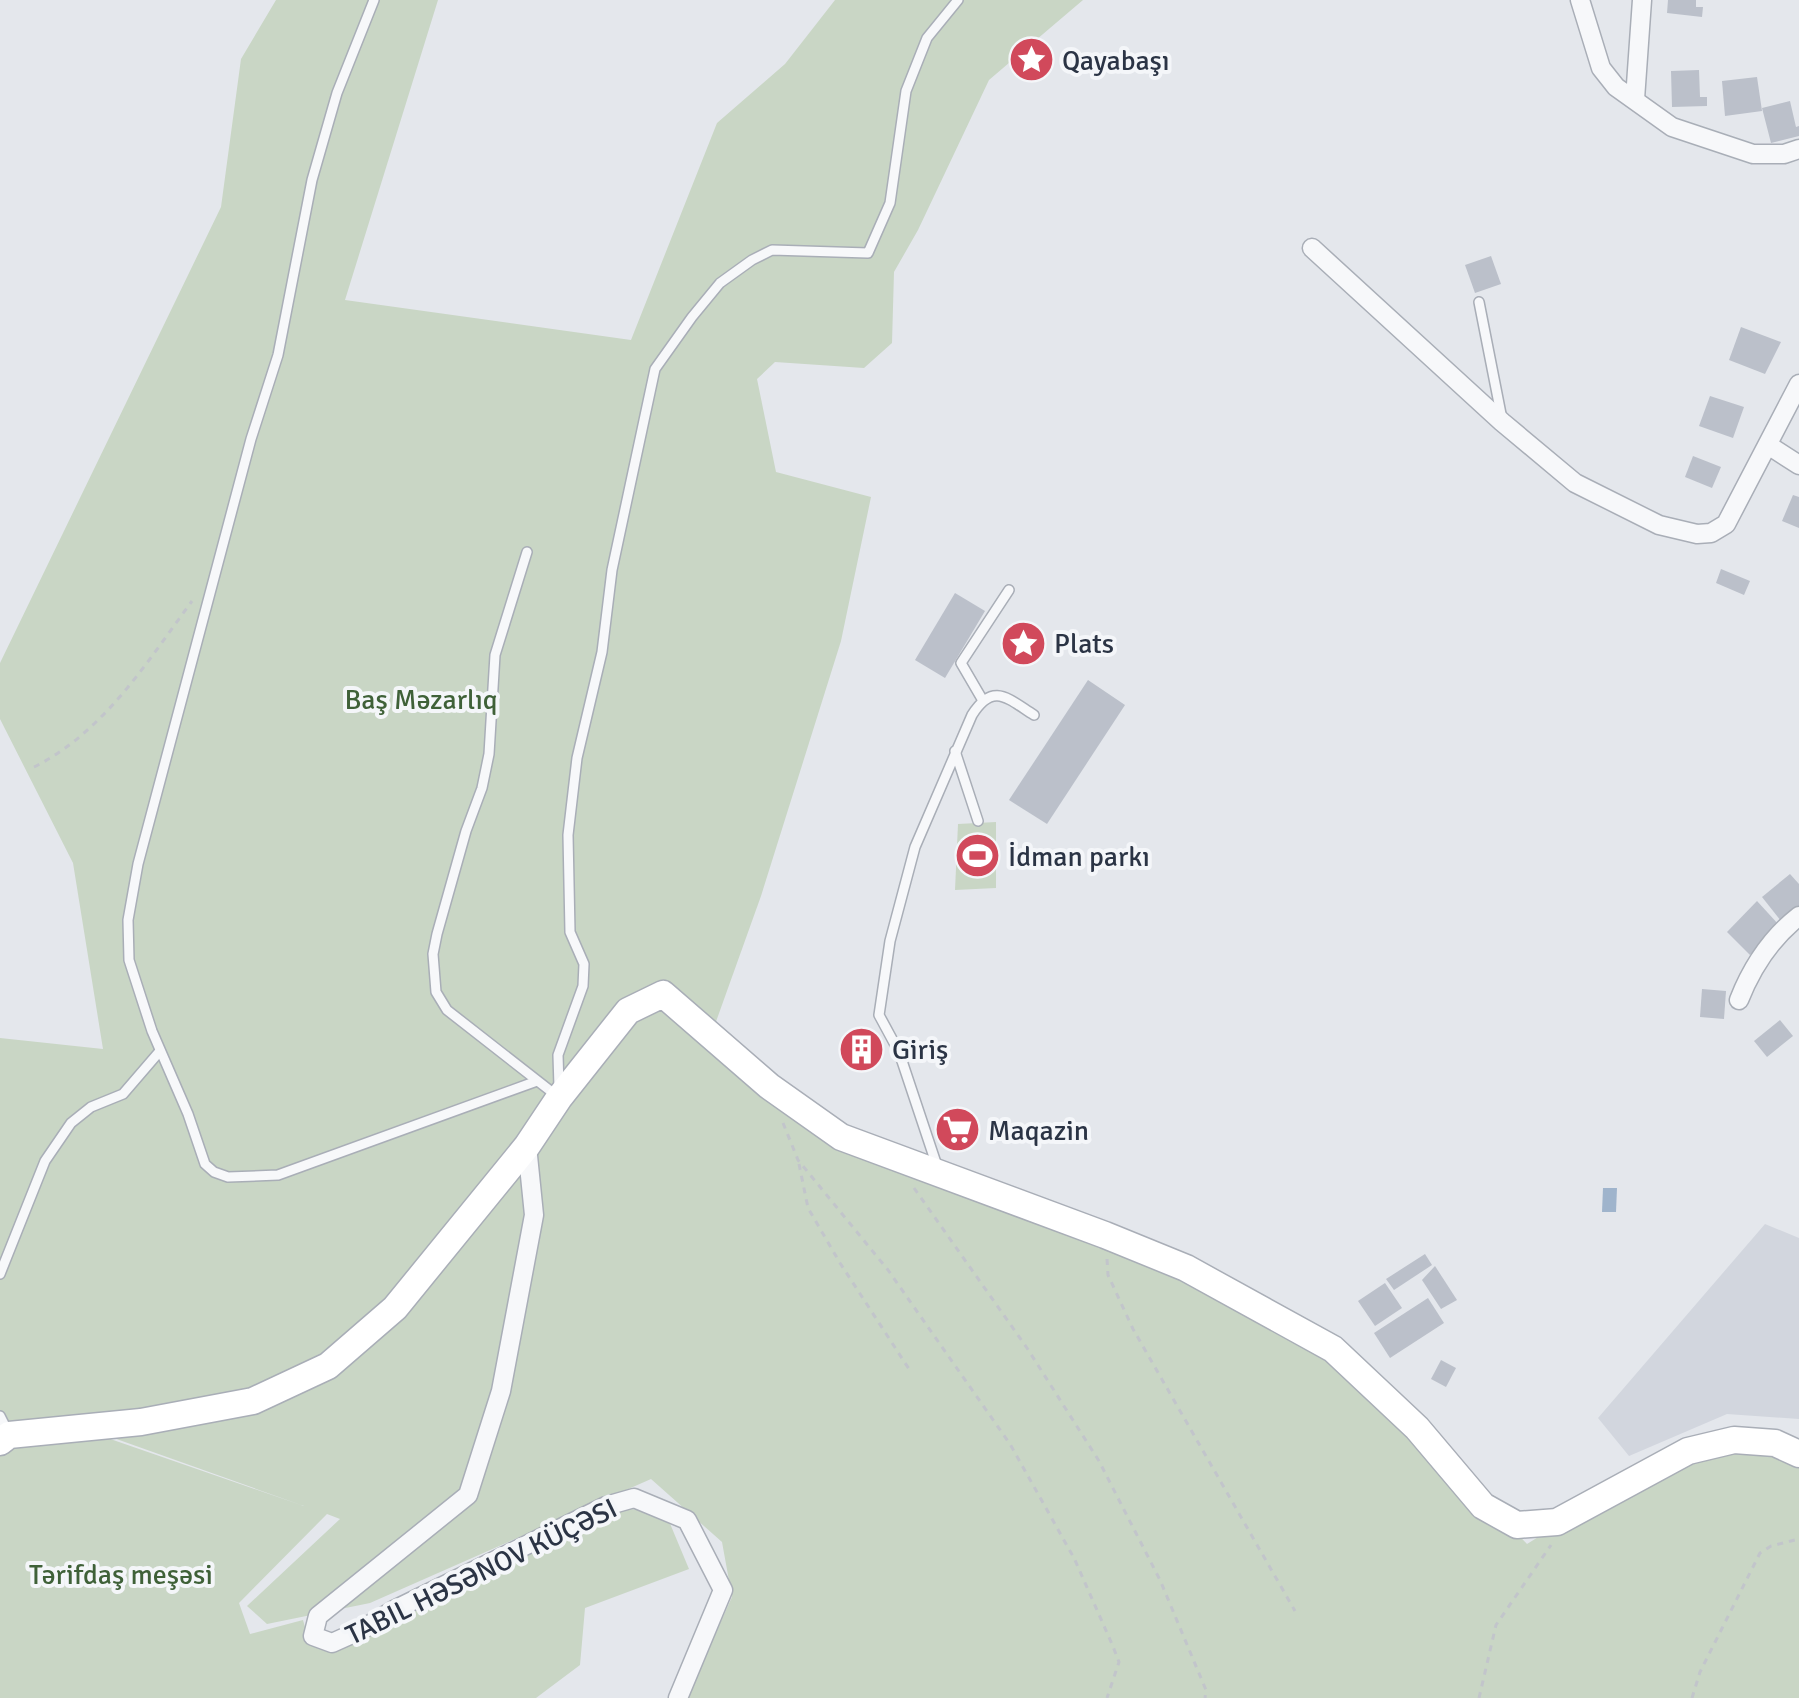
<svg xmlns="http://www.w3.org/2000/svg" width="1799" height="1698" viewBox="0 0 1799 1698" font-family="Signika,sans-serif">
	<rect width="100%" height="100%" fill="#e4e7ec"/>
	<path fill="#d2d6de" d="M1765,1224L1799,1238V1419L1727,1414L1629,1456L1598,1418Z"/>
	<g fill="#c9d6c5">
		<path d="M276,0H438L345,300L631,340L717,123L785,64L835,0H1083L989,80L918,230L894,272L892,343L864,368L775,362L757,379L776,472L871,497L841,641L761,896L713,1030L789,1109L1012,1187L1364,1373L1527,1544L1629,1481L1707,1444L1753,1448L1799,1464V1698H686L732,1597L722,1542L651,1479L370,1603L267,1624L247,1606L340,1519L327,1514L239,1603L250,1634L303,1620L308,1638L335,1647L624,1508L666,1514L689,1569L585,1608L580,1665L536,1698H0V1455L12,1445L93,1433L304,1506L94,1431L11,1443L0,1453V1038L103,1049L73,863L0,719V663L221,207L241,59Z"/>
		<path d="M996,822V888L955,890L958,824Z"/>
	</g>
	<path fill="#9fb4cc" d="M1603,1188H1617L1616,1212H1602Z"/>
	<g fill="#bbc0ca">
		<path d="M1668,0H1696V7H1703L1702,17L1667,13Z"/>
		<path d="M1699,70L1700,97H1707V106L1672,107L1671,71Z"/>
		<path d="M1757,77L1762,111L1725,116L1722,81Z"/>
		<path d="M1790,101L1796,127L1799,126V136L1771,143L1762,108Z"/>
		<path d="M1491,256L1501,284L1475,293L1465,265Z"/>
		<path d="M1741,327L1781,342L1765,374L1729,360Z"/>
		<path d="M1710,396L1744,407L1733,438L1699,426Z"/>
		<path d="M1693,456L1721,467L1712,488L1685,477Z"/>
		<path d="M1793,495L1799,497V528L1782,521Z"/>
		<path d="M1721,569L1750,581L1744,595L1716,583Z"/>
		<path d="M955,593L985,611L945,678L915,660Z"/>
		<path d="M1088,680L1125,705L1047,824L1009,800Z"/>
		<path d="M1790,874L1799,884V907L1781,921L1762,897Z"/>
		<path d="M1757,901L1779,925L1750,955L1727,932Z"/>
		<path d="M1702,989L1726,991L1724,1019L1700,1017Z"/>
		<path d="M1780,1020L1793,1036L1767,1057L1754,1041Z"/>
		<path d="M875,1031L882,1055L848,1066L840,1043Z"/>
		<path d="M964,1120L971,1132L950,1140L944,1128Z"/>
		<path d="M1425,1254L1432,1265L1394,1290L1386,1279Z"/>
		<path d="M1435,1266L1457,1300L1441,1309L1422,1280Z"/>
		<path d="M1385,1283L1402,1308L1375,1326L1358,1301Z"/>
		<path d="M1428,1298L1444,1323L1390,1358L1374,1333Z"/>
		<path d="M1441,1360L1456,1368L1446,1387L1431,1379Z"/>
	</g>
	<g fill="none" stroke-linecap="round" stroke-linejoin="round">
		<defs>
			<g id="lane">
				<path d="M374,0L337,93L312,180L278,355L251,439L138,864L128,920L129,960L152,1031L188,1114L205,1164L214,1172L228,1177L278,1175L537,1081"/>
				<path d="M1479,302L1502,419"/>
				<path d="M527,552L495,655L489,754L482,788L466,831L437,934L433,954L436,992L447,1010L557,1096"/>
				<path d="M982,699L961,663L1009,590"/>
				<path d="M955,751L978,821"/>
				<path d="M559,1087L558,1055L583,986L584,964L570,932L568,835L577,758L602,652L612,570L655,369L692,317L720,283L752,260L772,250L868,253L890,203L906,91L927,38L958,0"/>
				<path d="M937,1166L899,1052L879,1015L890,941L915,847L972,715C993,682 1007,698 1034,715"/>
				<path d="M0,1274L45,1161L71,1123L91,1107L123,1094L160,1051"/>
				<path d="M0,1416L8,1432"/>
			</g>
			<g id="street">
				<path d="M1580,0L1601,68L1616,87L1672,127L1753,154H1784L1799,149"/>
				<path d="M1635,99L1642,0"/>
				<path d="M1312,248L1502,422L1575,483L1659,525L1697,534L1711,533L1726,524L1799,384"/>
				<path d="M1768,445L1799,465"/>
				<path d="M1739,1000C1752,967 1771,938 1799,916"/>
				<path d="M527,1146L534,1215L501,1391L468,1495L318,1616L313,1636L332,1643L361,1630L394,1610L606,1506L634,1498L687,1520L723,1590L678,1698"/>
			</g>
			<path id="secondary" d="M0,1442L9,1435L141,1422L253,1401L328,1366L395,1308L527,1146L559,1098L628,1011L663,994L769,1086L841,1137L1105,1235L1186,1268L1333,1349L1417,1428L1483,1506L1517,1525L1557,1522L1688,1451L1734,1440L1775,1443L1799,1454"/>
		</defs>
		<use href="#lane" stroke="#a9aeb7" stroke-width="12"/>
		<use href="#street" stroke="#a9aeb7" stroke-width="21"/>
		<use href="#secondary" stroke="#a9aeb7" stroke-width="29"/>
		<g stroke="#c2c5cb" stroke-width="3" stroke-dasharray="6 6" stroke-linecap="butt">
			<path d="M34,767C104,732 147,662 192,601"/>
			<path d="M783,1123L798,1160L888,1270L1010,1444L1074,1558L1112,1644L1119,1662L1107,1698"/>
			<path d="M799,1164L808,1208L840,1263L909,1369"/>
			<path d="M914,1188L1027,1348L1099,1461L1160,1580L1206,1690L1205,1698"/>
			<path d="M1107,1259L1108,1275L1133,1329L1295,1611"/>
			<path d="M1479,1698L1496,1625L1551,1545"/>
			<path d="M1692,1698L1700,1672L1760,1553L1771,1546L1799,1539"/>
		</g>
		<use href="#lane" stroke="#f7f8fa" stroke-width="9"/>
		<use href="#street" stroke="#f7f8fa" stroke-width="18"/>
		<use href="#secondary" stroke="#fff" stroke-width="26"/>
	</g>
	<defs>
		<symbol id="sight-disc" viewBox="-11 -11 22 22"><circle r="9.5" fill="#d1495b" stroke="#f4f6f9"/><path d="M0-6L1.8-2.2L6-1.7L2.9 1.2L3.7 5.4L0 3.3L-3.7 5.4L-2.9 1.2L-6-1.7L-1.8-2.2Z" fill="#fff"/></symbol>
		<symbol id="stadium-disc" viewBox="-11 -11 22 22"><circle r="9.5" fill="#d1495b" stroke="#f4f6f9"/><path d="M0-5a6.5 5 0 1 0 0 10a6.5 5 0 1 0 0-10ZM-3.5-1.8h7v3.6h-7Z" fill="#fff"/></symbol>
		<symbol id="building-disc" viewBox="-11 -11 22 22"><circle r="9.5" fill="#d1495b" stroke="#f4f6f9"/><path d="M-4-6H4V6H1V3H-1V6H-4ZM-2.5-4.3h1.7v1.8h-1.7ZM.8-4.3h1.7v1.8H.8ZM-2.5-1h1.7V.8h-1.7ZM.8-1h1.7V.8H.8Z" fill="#fff"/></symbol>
		<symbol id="supermarket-disc" viewBox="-11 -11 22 22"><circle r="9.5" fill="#d1495b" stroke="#f4f6f9"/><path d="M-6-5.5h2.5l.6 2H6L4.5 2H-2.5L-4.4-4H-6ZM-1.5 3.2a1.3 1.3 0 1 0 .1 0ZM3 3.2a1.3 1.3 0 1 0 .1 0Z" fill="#fff"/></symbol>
	</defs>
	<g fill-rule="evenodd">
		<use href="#sight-disc" x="1006" y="34" width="51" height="51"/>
		<use href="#sight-disc" x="998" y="618" width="51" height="51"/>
		<use href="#stadium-disc" x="952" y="830" width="51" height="51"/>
		<use href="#building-disc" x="836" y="1024" width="51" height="51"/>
		<use href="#supermarket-disc" x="932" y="1104" width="51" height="51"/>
	</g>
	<g text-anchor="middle" stroke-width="8" stroke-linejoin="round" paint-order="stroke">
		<g font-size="28" fill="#2b3445" stroke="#f4f6f9" text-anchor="start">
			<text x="1062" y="70">Qayabaşı</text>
			<text x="1054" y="653">Plats</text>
			<text x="1008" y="866">İdman parkı</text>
			<text x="892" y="1059">Giriş</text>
			<text x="988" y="1140">Maqazin</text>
		</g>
		<g font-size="28" fill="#3f6138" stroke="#f4f6f9">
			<text x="421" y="709">Baş Məzarlıq</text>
			<text x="121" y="1584">Tərifdaş meşəsi</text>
		</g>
		<g font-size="28" fill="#2b3445" stroke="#f4f6f9">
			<text transform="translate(481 1571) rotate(-26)" y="10">TABIL HƏSƏNOV KÜÇƏSI</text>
		</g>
	</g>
</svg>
